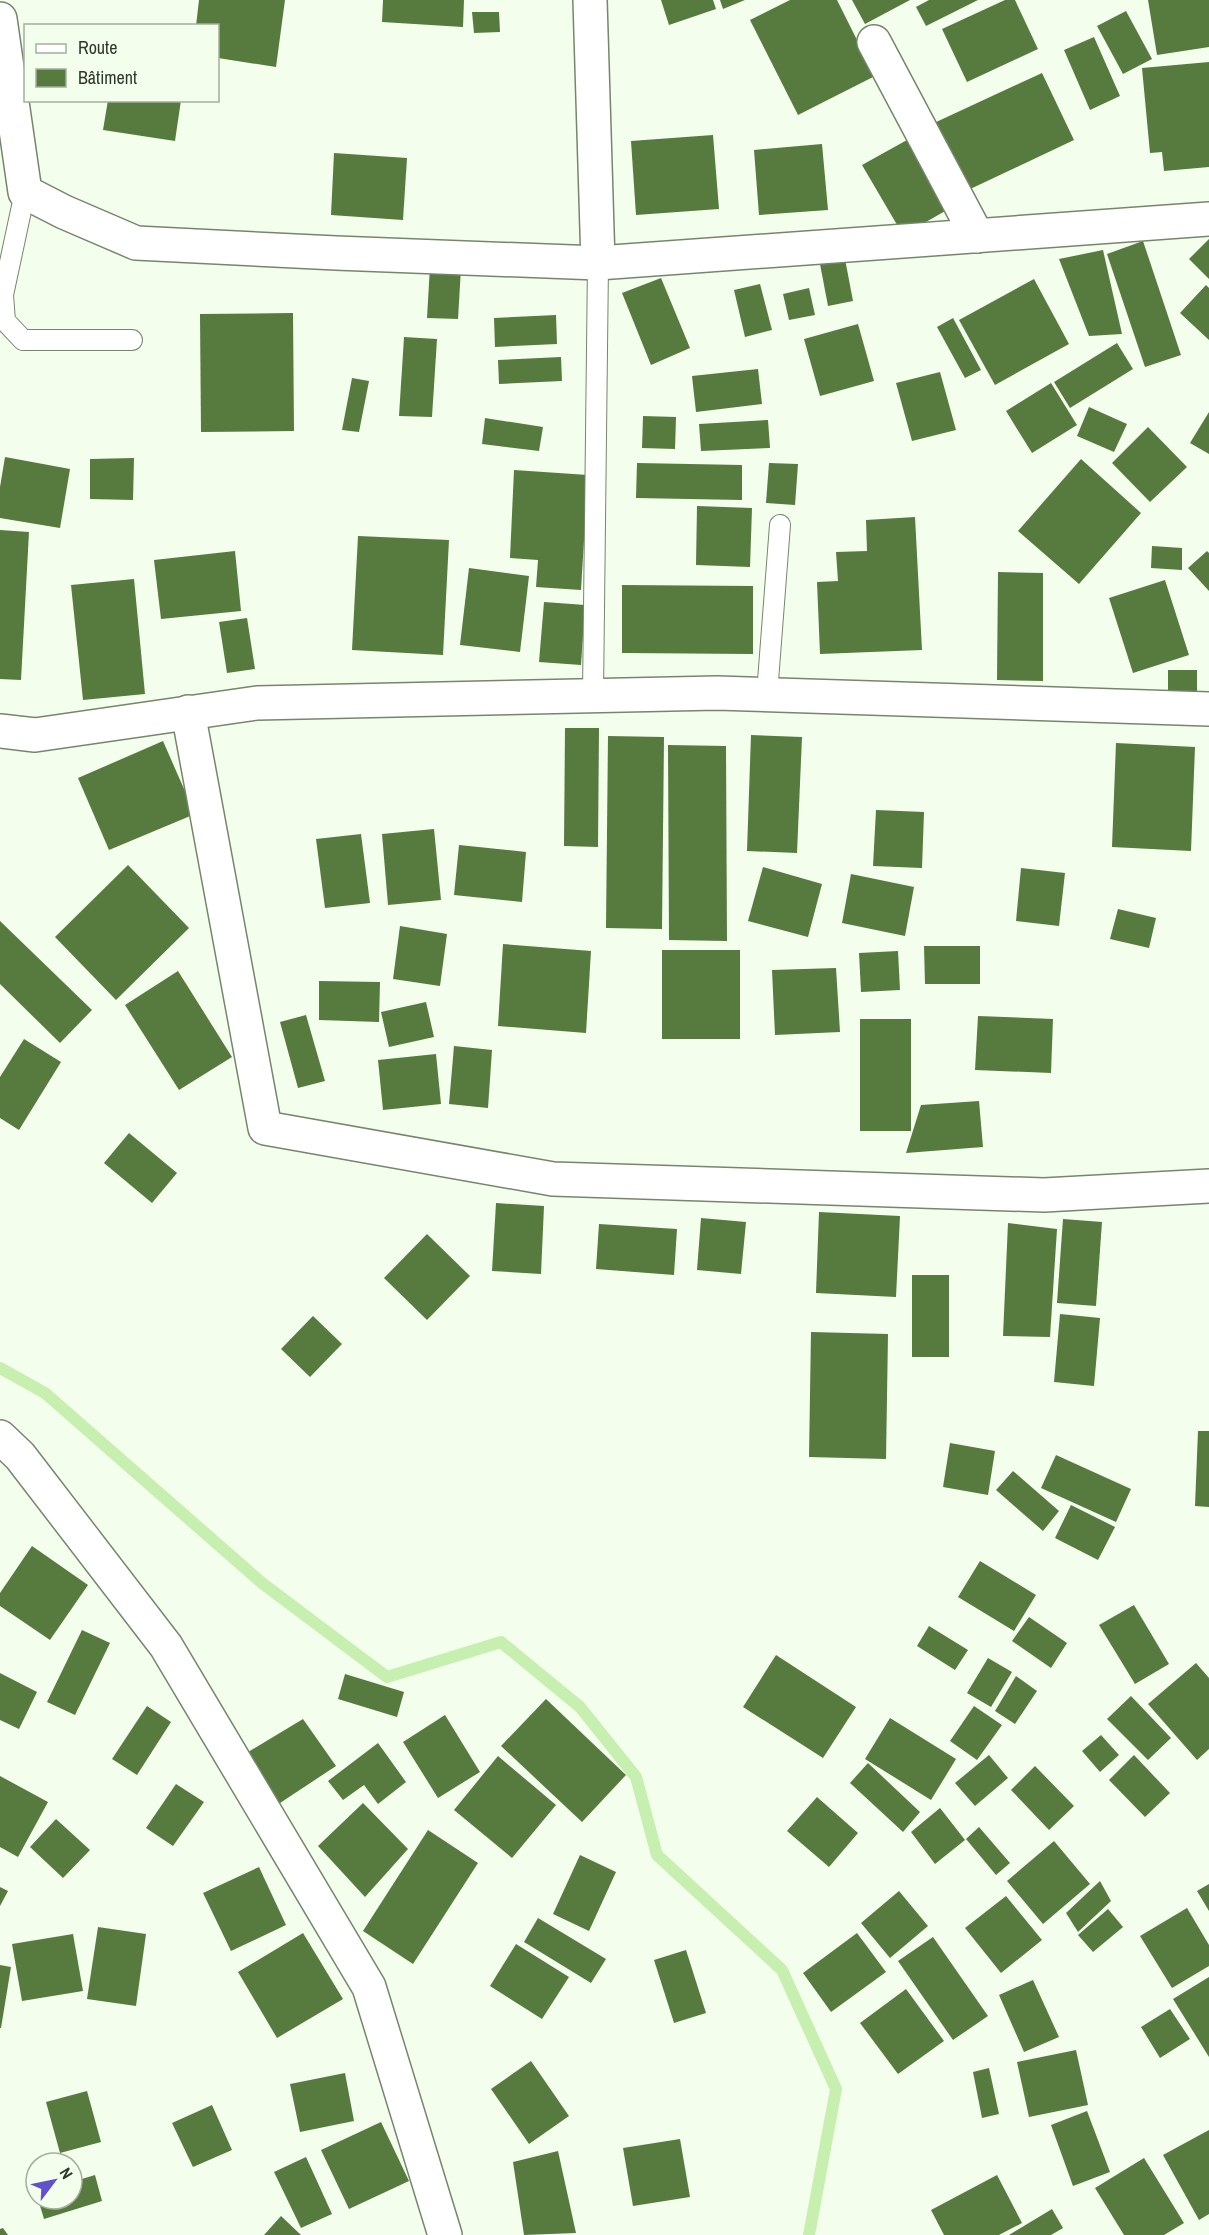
<svg xmlns="http://www.w3.org/2000/svg" width="1209" height="2235" viewBox="0 0 1209 2235" font-family="'Archivo Narrow',sans-serif">
	<rect width="100%" height="100%" fill="#f3feed"/>
	<g fill="none" stroke-linecap="round" stroke-linejoin="round">
		<path stroke="#c7efaf" stroke-width="12" d="M0,1368L45,1393L262,1583L387,1677L501,1642L580,1707L636,1777L657,1855L782,1970L836,2089L809,2235"/>
	</g>
	<g fill="#577a3f">
		<path d="M199,0H285L276,67L218,58V26H196Z"/>
		<path d="M383,0H464L463,27L382,22Z"/>
		<path d="M661,0H713L716,9L669,25Z"/>
		<path d="M720,0H745L723,9Z"/>
		<path d="M790,0H837L875,76L798,115L750,20Z"/>
		<path d="M852,0H910L865,24Z"/>
		<path d="M929,0H978L926,26L916,7Z"/>
		<path d="M1005,0H1015L1038,49L967,82L942,29Z"/>
		<path d="M1148,0H1209V47L1157,55Z"/>
		<path d="M1126,11L1152,59L1123,74L1097,26Z"/>
		<path d="M472,12H499L500,32L474,33Z"/>
		<path d="M1094,37L1120,96L1090,110L1064,50Z"/>
		<path d="M1209,62V167L1164,171L1162,152L1150,153L1142,68Z"/>
		<path d="M1042,73L1074,140L966,191L934,123Z"/>
		<path d="M108,100H181L175,141L103,130Z"/>
		<path d="M713,135L719,209L636,215L631,141Z"/>
		<path d="M907,140L947,210L903,235L862,165Z"/>
		<path d="M822,144L828,210L759,215L754,150Z"/>
		<path d="M334,153L407,158L403,220L331,215Z"/>
		<path d="M1209,239V279L1189,259Z"/>
		<path d="M1143,241L1181,355L1145,367L1107,254Z"/>
		<path d="M1103,250L1122,334L1089,336L1059,259Z"/>
		<path d="M845,259L853,301L828,306L820,264Z"/>
		<path d="M430,266L461,268L458,319L427,318Z"/>
		<path d="M661,278L690,348L651,365L622,293Z"/>
		<path d="M1034,279L1069,344L995,385L959,320Z"/>
		<path d="M760,284L772,330L745,337L734,290Z"/>
		<path d="M1206,285L1209,288V340L1180,313Z"/>
		<path d="M809,288L815,315L789,320L783,294Z"/>
		<path d="M293,313L294,431L201,432L200,314Z"/>
		<path d="M556,315L557,344L495,347L494,318Z"/>
		<path d="M953,318L981,370L965,378L937,327Z"/>
		<path d="M858,324L874,381L820,396L804,339Z"/>
		<path d="M404,337L437,339L432,417L399,416Z"/>
		<path d="M1117,343L1133,369L1070,408L1054,382Z"/>
		<path d="M561,357L562,381L499,384L498,360Z"/>
		<path d="M758,369L762,404L696,412L692,376Z"/>
		<path d="M940,372L956,430L912,441L896,383Z"/>
		<path d="M352,378L369,381L359,432L342,430Z"/>
		<path d="M1051,383L1077,425L1032,453L1006,411Z"/>
		<path d="M1089,407L1127,424L1114,452L1077,436Z"/>
		<path d="M1209,412V454L1190,443Z"/>
		<path d="M643,416L676,417L675,449L642,448Z"/>
		<path d="M485,418L543,427L539,451L482,444Z"/>
		<path d="M768,420L770,448L701,451L699,424Z"/>
		<path d="M1148,427L1187,467L1150,502L1112,463Z"/>
		<path d="M5,457L70,469L60,528L0,518V487Z"/>
		<path d="M134,458L133,500L90,499V459Z"/>
		<path d="M1081,459L1141,513L1079,584L1018,531Z"/>
		<path d="M637,463L742,465V500L636,498Z"/>
		<path d="M769,463L798,464L795,505L766,503Z"/>
		<path d="M514,470L588,475L581,590L536,587L538,560L510,558Z"/>
		<path d="M697,506L752,508L750,567L696,565Z"/>
		<path d="M915,517L922,650L820,654L817,582L838,581L836,552L867,551L866,520Z"/>
		<path d="M0,530L29,532L21,680L0,679Z"/>
		<path d="M358,536L449,540L443,655L352,650Z"/>
		<path d="M1152,546L1182,548V570L1151,568Z"/>
		<path d="M235,551L241,611L161,619L154,560Z"/>
		<path d="M1207,551L1209,553V591L1188,568Z"/>
		<path d="M469,568L529,576L520,652L460,645Z"/>
		<path d="M998,572L1043,573V681L997,680Z"/>
		<path d="M134,579L145,694L83,700L71,585Z"/>
		<path d="M1165,580L1189,655L1133,673L1109,598Z"/>
		<path d="M622,585L753,586V654L622,653Z"/>
		<path d="M544,602L585,605L581,665L539,662Z"/>
		<path d="M247,618L255,669L227,673L219,622Z"/>
		<rect x="1168" y="670" width="29" height="26"/>
		<path d="M565,728H599L598,847L564,846Z"/>
		<path d="M751,735L802,737L797,853L747,851Z"/>
		<path d="M608,736L664,737L662,929L606,928Z"/>
		<path d="M163,741L195,814L109,850L78,778Z"/>
		<path d="M1116,743L1195,747L1191,851L1112,847Z"/>
		<path d="M668,745L726,746L727,941L669,940Z"/>
		<path d="M876,810L924,812L922,868L873,866Z"/>
		<path d="M434,829L441,900L388,905L382,834Z"/>
		<path d="M361,834L370,903L325,908L316,839Z"/>
		<path d="M459,845L526,852L522,902L454,895Z"/>
		<path d="M128,865L189,928L116,1000L55,937Z"/>
		<path d="M763,867L822,884L808,937L748,921Z"/>
		<path d="M1021,868L1065,873L1059,926L1016,921Z"/>
		<path d="M851,874L914,887L905,936L842,923Z"/>
		<path d="M1118,909L1156,918L1149,948L1110,939Z"/>
		<path d="M0,921L92,1010L60,1043L0,984Z"/>
		<path d="M400,926L447,934L440,986L393,979Z"/>
		<path d="M503,944L591,951L586,1033L498,1026Z"/>
		<path d="M924,946H980V984H925Z"/>
		<rect x="662" y="950" width="78" height="89"/>
		<path d="M898,951L900,990L861,992L859,953Z"/>
		<path d="M836,968L840,1032L775,1035L772,970Z"/>
		<path d="M178,971L232,1057L179,1090L125,1005Z"/>
		<path d="M319,981L380,982L379,1022L319,1020Z"/>
		<path d="M426,1002L434,1037L389,1047L381,1012Z"/>
		<path d="M306,1015L325,1081L298,1088L280,1022Z"/>
		<path d="M978,1016L1053,1019L1051,1073L975,1070Z"/>
		<rect x="860" y="1019" width="51" height="112"/>
		<path d="M24,1039L61,1062L19,1130L0,1118V1077Z"/>
		<path d="M454,1046L492,1050L488,1108L449,1104Z"/>
		<path d="M436,1054L441,1104L383,1110L378,1060Z"/>
		<path d="M979,1101L983,1147L906,1153L921,1105Z"/>
		<path d="M129,1133L177,1173L152,1203L104,1163Z"/>
		<path d="M496,1203L544,1206L541,1274L492,1271Z"/>
		<path d="M819,1212L900,1216L896,1297L816,1293Z"/>
		<path d="M701,1218L746,1222L741,1274L697,1270Z"/>
		<path d="M1063,1219L1102,1222L1096,1306L1057,1303Z"/>
		<path d="M1008,1223L1057,1229L1050,1337L1003,1336Z"/>
		<path d="M599,1224L677,1229L674,1275L596,1269Z"/>
		<path d="M427,1234L470,1276L427,1320L384,1278Z"/>
		<rect x="912" y="1275" width="37" height="82"/>
		<path d="M1060,1314L1100,1318L1094,1386L1054,1382Z"/>
		<path d="M313,1316L342,1344L310,1377L281,1349Z"/>
		<path d="M811,1332L888,1334L886,1459L809,1457Z"/>
		<path d="M1198,1431H1209V1507L1195,1506Z"/>
		<path d="M950,1443L995,1451L988,1495L943,1487Z"/>
		<path d="M1056,1455L1131,1489L1116,1522L1041,1488Z"/>
		<path d="M1013,1471L1059,1511L1043,1531L996,1490Z"/>
		<path d="M1071,1505L1115,1527L1098,1560L1055,1538Z"/>
		<path d="M32,1546L88,1585L50,1640L0,1606V1593Z"/>
		<path d="M980,1561L1036,1595L1014,1631L958,1597Z"/>
		<path d="M1134,1605L1169,1664L1135,1684L1099,1625Z"/>
		<path d="M1029,1617L1067,1643L1051,1668L1012,1641Z"/>
		<path d="M929,1626L968,1650L955,1670L917,1646Z"/>
		<path d="M82,1630L110,1643L75,1715L47,1702Z"/>
		<path d="M776,1655L856,1707L823,1758L743,1707Z"/>
		<path d="M988,1658L1012,1672L991,1707L967,1693Z"/>
		<path d="M1196,1663L1209,1678V1749L1197,1760L1148,1704Z"/>
		<path d="M0,1673L37,1692L19,1729L0,1720Z"/>
		<path d="M345,1674L404,1692L397,1717L338,1699Z"/>
		<path d="M1016,1676L1037,1691L1015,1724L995,1711Z"/>
		<path d="M1131,1696L1171,1738L1148,1760L1107,1719Z"/>
		<path d="M546,1699L626,1775L582,1822L501,1746Z"/>
		<path d="M147,1706L171,1722L137,1775L112,1759Z"/>
		<path d="M974,1706L1002,1725L977,1760L950,1741Z"/>
		<path d="M445,1715L480,1772L438,1798L403,1742Z"/>
		<path d="M890,1718L956,1759L931,1800L865,1759Z"/>
		<path d="M303,1719L336,1766L277,1805L243,1755Z"/>
		<path d="M1101,1735L1119,1755L1100,1772L1082,1751Z"/>
		<path d="M378,1743L406,1782L378,1804L364,1785L343,1800L328,1781Z"/>
		<path d="M989,1755L1008,1778L975,1806L955,1783Z"/>
		<path d="M1134,1755L1170,1793L1145,1817L1109,1780Z"/>
		<path d="M498,1756L556,1805L512,1858L454,1810Z"/>
		<path d="M868,1763L920,1812L903,1832L850,1783Z"/>
		<path d="M1035,1766L1074,1806L1049,1830L1011,1790Z"/>
		<path d="M0,1776L48,1802L18,1857L0,1847Z"/>
		<path d="M176,1784L204,1802L173,1846L146,1828Z"/>
		<path d="M817,1797L858,1833L829,1867L787,1831Z"/>
		<path d="M363,1803L408,1849L365,1897L318,1846Z"/>
		<path d="M940,1808L965,1840L935,1864L911,1832Z"/>
		<path d="M56,1819L90,1850L63,1878L30,1847Z"/>
		<path d="M979,1827L1010,1863L996,1875L966,1839Z"/>
		<path d="M428,1830L478,1863L413,1964L363,1931Z"/>
		<path d="M1054,1841L1090,1884L1043,1924L1007,1881Z"/>
		<path d="M580,1855L616,1872L589,1931L553,1914Z"/>
		<path d="M259,1867L286,1925L231,1951L203,1893Z"/>
		<path d="M1100,1881L1111,1901L1078,1932L1066,1913Z"/>
		<path d="M1209,1884V1911L1197,1891Z"/>
		<path d="M0,1887L8,1891L0,1906Z"/>
		<path d="M899,1891L928,1926L890,1958L861,1923Z"/>
		<path d="M1006,1896L1042,1940L1001,1973L965,1928Z"/>
		<path d="M1187,1908L1209,1945V1966L1172,1988L1140,1936Z"/>
		<path d="M1108,1909L1123,1927L1093,1952L1078,1935Z"/>
		<path d="M538,1918L606,1959L591,1983L524,1942Z"/>
		<path d="M98,1927L146,1934L136,2006L87,1999Z"/>
		<path d="M303,1933L343,1999L277,2038L238,1972Z"/>
		<path d="M857,1933L886,1972L831,2012L803,1973Z"/>
		<path d="M73,1934L83,1991L22,2001L12,1944Z"/>
		<path d="M933,1937L988,2016L953,2040L898,1961Z"/>
		<path d="M516,1944L569,1977L542,2019L490,1986Z"/>
		<path d="M686,1950L706,2013L674,2023L654,1960Z"/>
		<path d="M0,1965L11,1967L1,2028H0Z"/>
		<path d="M1209,1977V2057L1173,1999Z"/>
		<path d="M1033,1980L1059,2037L1024,2052L999,1995Z"/>
		<path d="M906,1989L944,2041L898,2074L860,2023Z"/>
		<path d="M1170,2009L1190,2039L1160,2058L1141,2027Z"/>
		<path d="M1076,2050L1088,2105L1029,2117L1017,2062Z"/>
		<path d="M531,2061L569,2116L529,2144L491,2089Z"/>
		<path d="M989,2068L999,2114L982,2118L973,2072Z"/>
		<path d="M345,2073L354,2121L300,2132L290,2084Z"/>
		<path d="M87,2091L101,2142L60,2153L46,2102Z"/>
		<path d="M212,2105L232,2150L193,2167L172,2123Z"/>
		<path d="M1087,2111L1110,2172L1073,2186L1051,2125Z"/>
		<path d="M381,2122L409,2181L349,2209L321,2150Z"/>
		<path d="M1209,2130V2214L1199,2220L1163,2155Z"/>
		<path d="M680,2139L690,2197L633,2206L623,2148Z"/>
		<path d="M558,2151L576,2233L524,2235L513,2162Z"/>
		<path d="M306,2157L332,2214L301,2228L274,2172Z"/>
		<path d="M1144,2158L1184,2223L1164,2235H1124L1095,2188Z"/>
		<path d="M95,2175L102,2201L44,2219L38,2199H72V2182Z"/>
		<path d="M997,2175L1022,2223L999,2235H944L931,2210Z"/>
		<path d="M1052,2209L1063,2228L1051,2235H1009Z"/>
		<path d="M281,2216L301,2235H264Z"/>
		<path d="M3,2228L8,2235H0V2229Z"/>
	</g>
	<g fill="none" stroke-linecap="round" stroke-linejoin="round">
		<defs>
			<g id="service">
				<path d="M25,192L3,295L5,321L23,340H132"/>
				<path d="M767,694L780,525"/>
				<path d="M593,695L598,263"/>
			</g>
			<g id="minor">
				<path d="M590,0L598,263"/>
				<path d="M0,19L25,192L64,212L136,243L336,253L598,263L1209,219"/>
				<path d="M874,42L977,236"/>
				<path d="M188,712L265,1128L553,1179L1044,1195L1209,1186"/>
				<path d="M0,731L35,735L257,703L717,693L1209,709"/>
				<path d="M0,1437L20,1456L166,1646L369,1987L445,2235"/>
			</g>
		</defs>
		<use href="#service" stroke="#76866c" stroke-width="22"/>
		<use href="#minor" stroke="#76866c" stroke-width="36"/>
		<use href="#service" stroke="#fff" stroke-width="20"/>
		<use href="#minor" stroke="#fff" stroke-width="33"/>
	</g>
	<rect x="24" y="24" width="195" height="78" fill="#f3feed" stroke="#a5ae9f" stroke-width="1.5"/>
	<rect x="36" y="44" width="30" height="9" fill="#ffffff" stroke="#a5ae9f" stroke-width="1.5"/>
	<text x="78" y="54" font-size="18" fill="#2f362b">Route</text>
	<rect x="36" y="69" width="30" height="18" fill="#577a3f" stroke="#a5ae9f" stroke-width="1.5"/>
	<text x="78" y="84" font-size="18" fill="#2f362b">Bâtiment</text>
	<g transform="translate(54 2181) rotate(58)"><circle r="28" fill="#f3feed" stroke="#a5ae9f" stroke-width="1.5"/>
	<path d="M0-4.5L10 22L0 15L-10 22Z" fill="#6152cb"/>
	<text y="-9" font-size="16" font-weight="bold" text-anchor="middle" fill="#2f362b">N</text>
	</g>
</svg>
